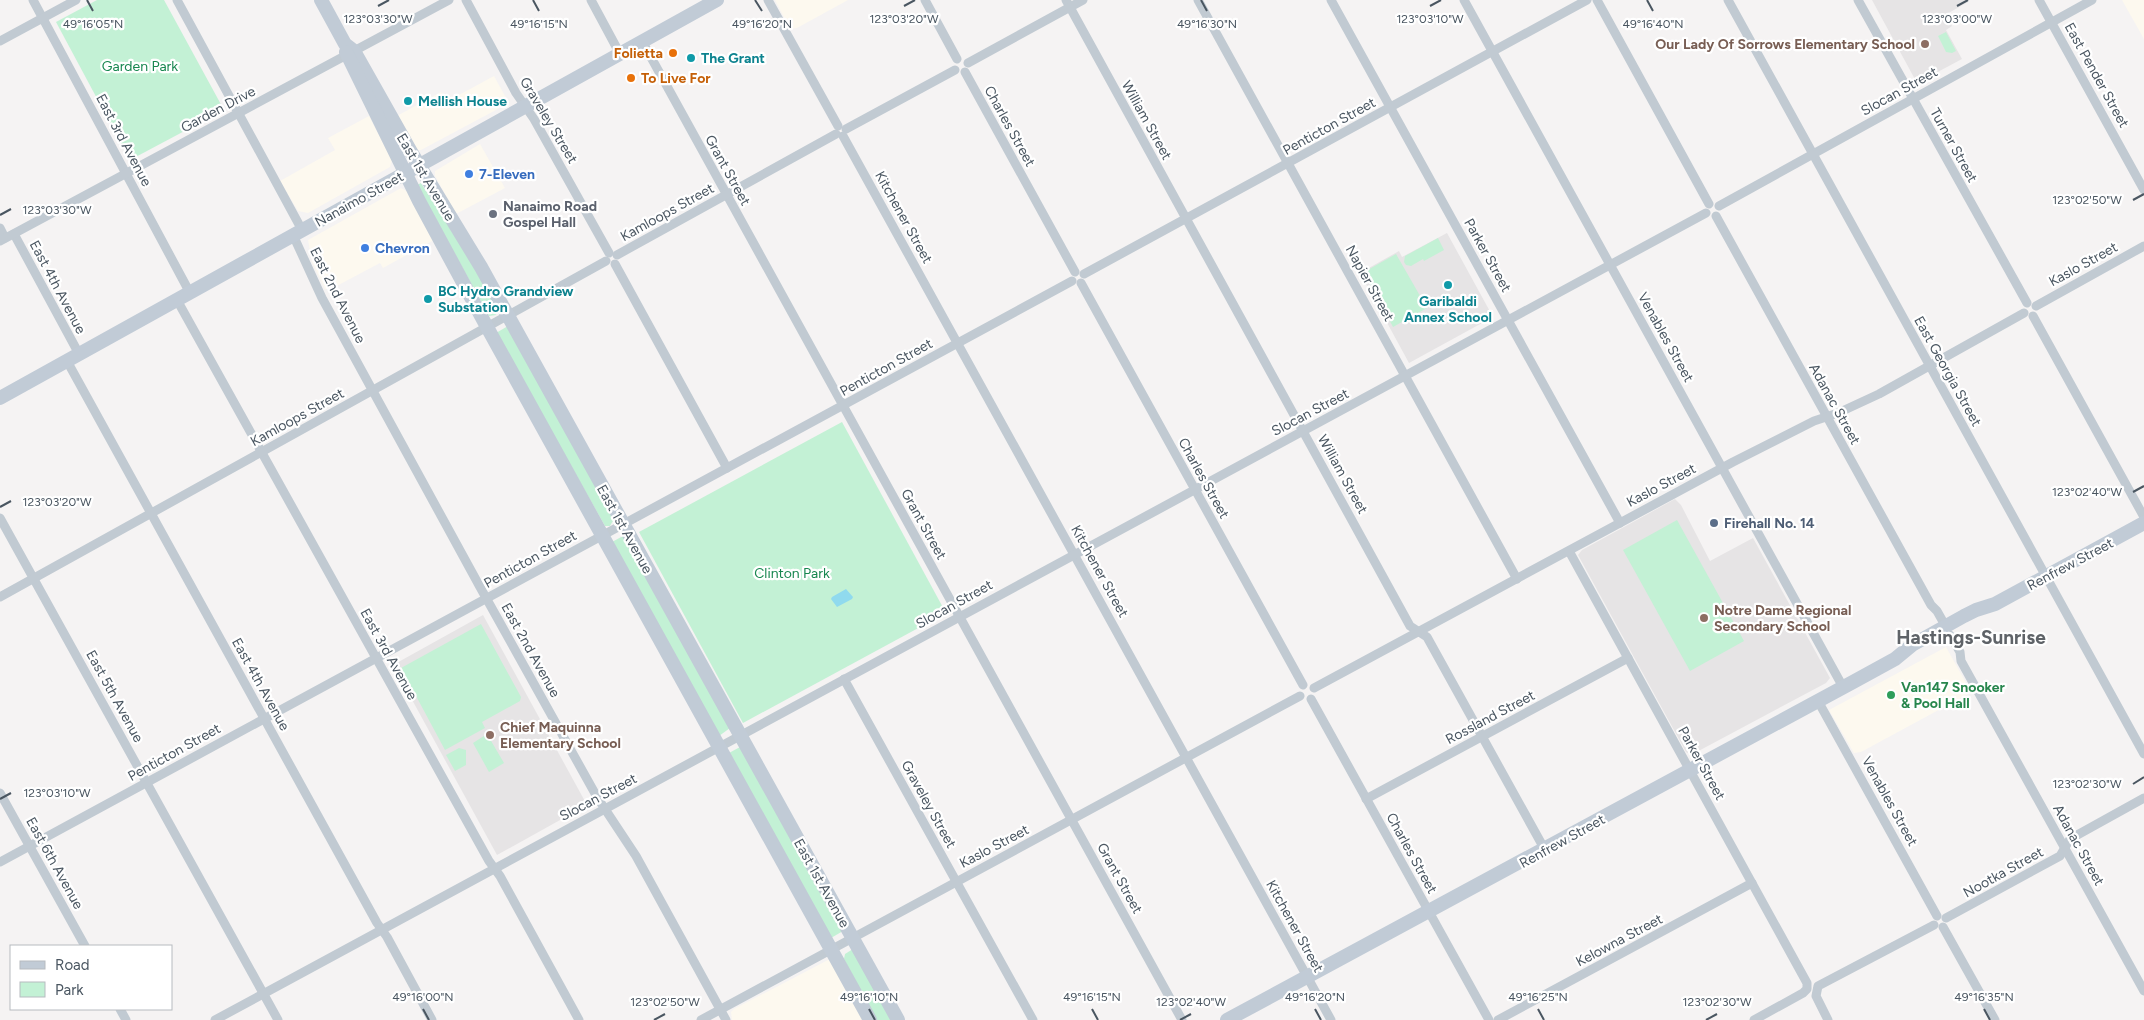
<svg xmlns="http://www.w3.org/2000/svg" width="2144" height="1020" viewBox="0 0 2144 1020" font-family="Figtree,sans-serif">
	<rect width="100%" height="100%" fill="#f5f3f3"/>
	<g fill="#fdf9ef">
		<path d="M775,0H848L797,28L790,29Z"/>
		<path d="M2122,0H2144V39Z"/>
		<path d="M494,76L509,103L421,150H416L395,117L441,92L446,102Z"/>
		<path d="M369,116L392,160L390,167L308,213L298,211L280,181L335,150L328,138Z"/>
		<path d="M480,144L505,188L456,214L435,176V171Z"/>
		<path d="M401,188L408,192L434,240L383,268L380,263L331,289H325L312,262L308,240Z"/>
		<path d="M1946,647L1970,690V693L1861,752L1854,753L1829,710Z"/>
		<path d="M828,960L832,961L865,1020H732L731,1012L734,1009Z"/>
	</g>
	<g fill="#e6e4e5">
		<path d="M1872,0H1966L1968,2L1945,15L1952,26L1946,30L1962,59L1917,83Z"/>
		<path d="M1447,233L1493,317L1409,363L1360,273L1399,251L1402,257Z"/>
		<path d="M1675,499L1681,505L1710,561L1753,538L1830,678L1826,683L1691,755L1686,752L1578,555L1582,550Z"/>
		<path d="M483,615L587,805L497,855L393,665Z"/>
	</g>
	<g fill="#c3f1d5">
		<path d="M97,0H164L224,110L130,160L56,22Z"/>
		<path d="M1946,32L1956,51L1952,53L1946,52L1938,36Z"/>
		<path d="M421,183L459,242L498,309L496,315L489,316L417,185Z"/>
		<path d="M1438,238L1444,250L1424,261L1423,259L1411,266L1406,265L1404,262L1405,256Z"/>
		<path d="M1396,254L1427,308L1393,327L1364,272Z"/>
		<path d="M508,326L614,519L610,526H605L496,333Z"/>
		<path d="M842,422L946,613L743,723L639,532Z"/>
		<path d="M1677,520L1744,641L1690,671L1623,550Z"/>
		<path d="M623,536L730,728L719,736L612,542Z"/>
		<path d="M481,624L521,697L520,701L482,722L485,728L445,750L401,668Z"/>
		<path d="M487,734L504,763L489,772L473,743Z"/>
		<path d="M740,747L843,931L831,938L729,753Z"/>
		<path d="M459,748L466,750V765L455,771L446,755Z"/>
		<path d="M853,949L893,1020H876L844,959L845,954Z"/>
	</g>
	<path fill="#90daee" d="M846,589L853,597L852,599L837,607L831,599L832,597Z"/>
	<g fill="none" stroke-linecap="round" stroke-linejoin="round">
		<g stroke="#c1cad2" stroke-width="9">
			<path d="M33,0L190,293"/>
			<path d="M177,0L302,230"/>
			<path d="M466,0L516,93L534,119L609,253"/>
			<path d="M591,0L620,54"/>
			<path d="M768,0L838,126"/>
			<path d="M925,0L957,59"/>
			<path d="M1066,0L1410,626L1427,637L1545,850"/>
			<path d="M1198,0L1517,579"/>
			<path d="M1331,0L1620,523"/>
			<path d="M1464,0L1843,687"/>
			<path d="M1597,0L1709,204"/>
			<path d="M1728,0L2144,754"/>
			<path d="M1858,0L2027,303"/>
			<path d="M2039,0L2144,190"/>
			<path d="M0,41L76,0"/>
			<path d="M642,41L1182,1020"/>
			<path d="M968,63L1083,0"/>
			<path d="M965,72L1075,272"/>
			<path d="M846,129L955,70"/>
			<path d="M843,136L1331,1020"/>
			<path d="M1719,206L2092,0"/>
			<path d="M1716,216L1931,605L1937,611L1946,627"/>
			<path d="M0,228L5,238"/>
			<path d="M14,234L79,354"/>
			<path d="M293,235L322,298L480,587L597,797L636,856L726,1020"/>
			<path d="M0,241L449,0"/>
			<path d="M617,255L836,134"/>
			<path d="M615,264L727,468"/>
			<path d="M1084,274L1587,0"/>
			<path d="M1081,283L1303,685"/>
			<path d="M177,300L489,861L500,876L579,1020"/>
			<path d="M2036,306L2144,246"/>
			<path d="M2033,316L2144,517"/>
			<path d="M67,361L377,923L387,937L432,1020"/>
			<path d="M0,518L278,1020"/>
			<path d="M1569,551L1807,983V989L1803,993L1754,1020"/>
			<path d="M0,597L606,261"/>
			<path d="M1950,635L1960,652L1961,661L2144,991"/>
			<path d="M844,679L1033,1020"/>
			<path d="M1314,688L1733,462L1814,421L1838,413L1879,394L2024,313"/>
			<path d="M1311,699L1489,1020"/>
			<path d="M1818,701L1937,916"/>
			<path d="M0,793L85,946"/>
			<path d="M1366,799L1628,658"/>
			<path d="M0,862L1072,281"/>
			<path d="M1946,918L2060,856L2070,839L2144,798"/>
			<path d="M1943,927L1995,1020"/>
			<path d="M120,1009L126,1020"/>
			<path d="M215,1020L1706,213"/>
			<path d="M701,1020L1300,696"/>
			<path d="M1498,1020L1752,883"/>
			<path d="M1828,1020L1816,996L1818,986L1934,925"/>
		</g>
		<g stroke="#c1cbd6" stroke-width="14">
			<path d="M321,0L345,44L354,51L411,152L481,267L898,1020"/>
			<path d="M346,52L419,201L487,327L870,1020"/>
			<path d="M0,398L717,0"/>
			<path d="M1227,1020L1853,682L1895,659L1912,645L1964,616L1976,610L1995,604L2144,523"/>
		</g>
	</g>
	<path fill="none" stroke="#4a5661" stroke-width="2" d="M87,0L93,11M533,0L539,11M755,0L762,11M1201,0L1207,11M1647,0L1653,11M378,6L389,0M904,6L915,0M1430,6L1441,0M1957,6L1968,0M2133,200L2144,194M0,215L11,209M2133,492L2144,486M0,507L11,501M2133,784L2144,777M0,799L11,793M423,1009L429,1020M869,1009L875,1020M1092,1009L1098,1020M1315,1009L1321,1020M1538,1009L1544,1020M1984,1009L1990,1020M654,1020L665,1014M1180,1020L1191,1014M1706,1020L1717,1014"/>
	<g fill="#8d6e63" stroke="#fff" stroke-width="2">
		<circle cx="1925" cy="44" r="5"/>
		<circle cx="1704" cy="618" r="5"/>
		<circle cx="490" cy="735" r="5"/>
	</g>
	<g fill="#e8710a" stroke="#fff" stroke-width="2">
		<circle cx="673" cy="53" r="5"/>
		<circle cx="631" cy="78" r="5"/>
	</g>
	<g fill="#0f9aa8" stroke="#fff" stroke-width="2">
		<circle cx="691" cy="58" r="5"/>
		<circle cx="408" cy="101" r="5"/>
		<circle cx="1448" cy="285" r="5"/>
		<circle cx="428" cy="299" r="5"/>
	</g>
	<g fill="#3f7fe0" stroke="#fff" stroke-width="2">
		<circle cx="469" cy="174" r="5"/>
		<circle cx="365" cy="248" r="5"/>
	</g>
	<circle fill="#6b7280" stroke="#fff" stroke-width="2" cx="493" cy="214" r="5"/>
	<circle fill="#5c6f8a" stroke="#fff" stroke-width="2" cx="1714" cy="523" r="5"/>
	<circle fill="#2e9e5b" stroke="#fff" stroke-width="2" cx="1891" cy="695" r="5"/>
	<g text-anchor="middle" stroke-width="4.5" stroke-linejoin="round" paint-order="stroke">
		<g font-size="14" font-weight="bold" fill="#785e54" stroke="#fff" text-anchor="start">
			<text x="1915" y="49" text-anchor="end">Our Lady Of Sorrows Elementary School</text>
			<text x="1714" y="615">Notre Dame Regional<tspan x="1714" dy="16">Secondary School</tspan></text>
			<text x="500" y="732">Chief Maquinna<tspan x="500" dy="16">Elementary School</tspan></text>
		</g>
		<g font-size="14" font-weight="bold" fill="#c56008" stroke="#fff" text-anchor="end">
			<text x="663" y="58">Folietta</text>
			<text x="641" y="83" text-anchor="start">To Live For</text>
		</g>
		<g font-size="14" font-weight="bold" fill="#0d838f" stroke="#fff" text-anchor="start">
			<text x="701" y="63">The Grant</text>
			<text x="418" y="106">Mellish House</text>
			<text x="438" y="296">BC Hydro Grandview<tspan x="438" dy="16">Substation</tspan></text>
			<text x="1448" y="306" text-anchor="middle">Garibaldi<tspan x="1448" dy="16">Annex School</tspan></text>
		</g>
		<g font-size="14" fill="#17864f" stroke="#fff">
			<text x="140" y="71">Garden Park</text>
			<text x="792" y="578">Clinton Park</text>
		</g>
		<g font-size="14" fill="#4a5661" stroke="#fff">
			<text transform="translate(2097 75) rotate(61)" y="5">East Pender Street</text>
			<text transform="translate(1899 91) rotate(-29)" y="5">Slocan Street</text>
			<text transform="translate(218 109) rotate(-28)" y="5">Garden Drive</text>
			<text transform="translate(549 120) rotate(59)" y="5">Graveley Street</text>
			<text transform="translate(1147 120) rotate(61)" y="5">William Street</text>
			<text transform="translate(1010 126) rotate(61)" y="5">Charles Street</text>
			<text transform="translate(1329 126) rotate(-29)" y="5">Penticton Street</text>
			<text transform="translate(124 140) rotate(62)" y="5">East 3rd Avenue</text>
			<text transform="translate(1954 145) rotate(61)" y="5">Turner Street</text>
			<text transform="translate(728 170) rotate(61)" y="5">Grant Street</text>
			<text transform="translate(426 177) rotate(59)" y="5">East 1st Avenue</text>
			<text transform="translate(359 199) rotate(-29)" y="5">Nanaimo Street</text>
			<text transform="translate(667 212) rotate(-29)" y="5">Kamloops Street</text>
			<text transform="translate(904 217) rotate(61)" y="5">Kitchener Street</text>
			<text transform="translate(1488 255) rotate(61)" y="5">Parker Street</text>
			<text transform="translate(2083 264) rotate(-29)" y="5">Kaslo Street</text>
			<text transform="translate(1370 283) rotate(61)" y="5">Napier Street</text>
			<text transform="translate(58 287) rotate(62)" y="5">East 4th Avenue</text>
			<text transform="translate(338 295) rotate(63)" y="5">East 2nd Avenue</text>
			<text transform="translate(1666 337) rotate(61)" y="5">Venables Street</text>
			<text transform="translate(886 367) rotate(-29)" y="5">Penticton Street</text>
			<text transform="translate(1948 371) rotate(61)" y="5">East Georgia Street</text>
			<text transform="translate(1835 404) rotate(61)" y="5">Adanac Street</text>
			<text transform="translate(1310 412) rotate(-28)" y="5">Slocan Street</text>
			<text transform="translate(297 417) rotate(-29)" y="5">Kamloops Street</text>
			<text transform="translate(1343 474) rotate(61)" y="5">William Street</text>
			<text transform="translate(1204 478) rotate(61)" y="5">Charles Street</text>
			<text transform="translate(1661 485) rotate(-28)" y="5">Kaslo Street</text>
			<text transform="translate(924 524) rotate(61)" y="5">Grant Street</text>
			<text transform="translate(625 529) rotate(61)" y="5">East 1st Avenue</text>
			<text transform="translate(530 559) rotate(-29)" y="5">Penticton Street</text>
			<text transform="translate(2070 564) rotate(-28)" y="5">Renfrew Street</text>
			<text transform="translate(1100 571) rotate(61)" y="5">Kitchener Street</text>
			<text transform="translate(954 604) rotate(-29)" y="5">Slocan Street</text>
			<text transform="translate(531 650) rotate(61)" y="5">East 2nd Avenue</text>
			<text transform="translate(389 654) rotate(61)" y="5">East 3rd Avenue</text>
			<text transform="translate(261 684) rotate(61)" y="5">East 4th Avenue</text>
			<text transform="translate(115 696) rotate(61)" y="5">East 5th Avenue</text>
			<text transform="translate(1490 717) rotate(-28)" y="5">Rossland Street</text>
			<text transform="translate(174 752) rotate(-29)" y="5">Penticton Street</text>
			<text transform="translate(1702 763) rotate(61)" y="5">Parker Street</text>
			<text transform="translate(598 797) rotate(-28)" y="5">Slocan Street</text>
			<text transform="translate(1890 801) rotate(61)" y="5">Venables Street</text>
			<text transform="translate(929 804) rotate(61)" y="5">Graveley Street</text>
			<text transform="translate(1562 841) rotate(-29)" y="5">Renfrew Street</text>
			<text transform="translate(2079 845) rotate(61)" y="5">Adanac Street</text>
			<text transform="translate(994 846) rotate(-28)" y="5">Kaslo Street</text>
			<text transform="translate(1412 853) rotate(61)" y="5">Charles Street</text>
			<text transform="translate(55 863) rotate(61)" y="5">East 6th Avenue</text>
			<text transform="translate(2003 872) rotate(-29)" y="5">Nootka Street</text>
			<text transform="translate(1120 878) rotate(61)" y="5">Grant Street</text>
			<text transform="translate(822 883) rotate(61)" y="5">East 1st Avenue</text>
			<text transform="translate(1295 926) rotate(61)" y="5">Kitchener Street</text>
			<text transform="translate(1619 940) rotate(-28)" y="5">Kelowna Street</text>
		</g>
		<g font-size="14" font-weight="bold" fill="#366cbe" stroke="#fff" text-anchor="start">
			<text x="479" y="179">7-Eleven</text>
			<text x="375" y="253">Chevron</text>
		</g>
		<g font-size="14" font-weight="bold" fill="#5b616d" stroke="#fff" text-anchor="start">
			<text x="503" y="211">Nanaimo Road<tspan x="503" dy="16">Gospel Hall</tspan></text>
		</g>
		<g font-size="14" font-weight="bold" fill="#4e5e75" stroke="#fff" text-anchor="start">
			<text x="1724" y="528">Firehall No. 14</text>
		</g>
		<g font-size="14" font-weight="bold" fill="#27864d" stroke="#fff" text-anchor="start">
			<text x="1901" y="692">Van147 Snooker<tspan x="1901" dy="16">&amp; Pool Hall</tspan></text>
		</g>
		<g font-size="19" font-weight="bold" fill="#5f6368" stroke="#fff">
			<text x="1971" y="644">Hastings-Sunrise</text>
		</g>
	</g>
	<g font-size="12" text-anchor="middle" fill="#4a5661" stroke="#fff" stroke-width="4.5" stroke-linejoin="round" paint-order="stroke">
		<text x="378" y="23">123°03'30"W</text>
		<text x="904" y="23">123°03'20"W</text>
		<text x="1430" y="23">123°03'10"W</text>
		<text x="1957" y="23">123°03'00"W</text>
		<text x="93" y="28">49°16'05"N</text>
		<text x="539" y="28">49°16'15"N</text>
		<text x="762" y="28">49°16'20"N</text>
		<text x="1207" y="28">49°16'30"N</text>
		<text x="1653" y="28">49°16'40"N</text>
		<text x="2087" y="204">123°02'50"W</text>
		<text x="57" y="214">123°03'30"W</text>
		<text x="2087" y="496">123°02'40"W</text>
		<text x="57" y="506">123°03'20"W</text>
		<text x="2087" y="788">123°02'30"W</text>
		<text x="57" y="797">123°03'10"W</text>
		<text x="423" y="1001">49°16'00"N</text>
		<text x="869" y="1001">49°16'10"N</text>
		<text x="1092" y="1001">49°16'15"N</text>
		<text x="1315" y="1001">49°16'20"N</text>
		<text x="1538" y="1001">49°16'25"N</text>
		<text x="1984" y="1001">49°16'35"N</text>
		<text x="665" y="1006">123°02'50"W</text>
		<text x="1191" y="1006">123°02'40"W</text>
		<text x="1717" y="1006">123°02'30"W</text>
	</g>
	<rect x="10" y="945" width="162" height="65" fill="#ffffff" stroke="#b7bbc0"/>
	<rect x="20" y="961" width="25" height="8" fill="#c1cbd6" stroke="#b7bbc0"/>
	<text x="55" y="970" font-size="15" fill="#4a5661">Road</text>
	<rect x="20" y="982" width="25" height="15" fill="#c3f1d5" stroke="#b7bbc0"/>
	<text x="55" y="995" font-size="15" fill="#4a5661">Park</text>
</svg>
